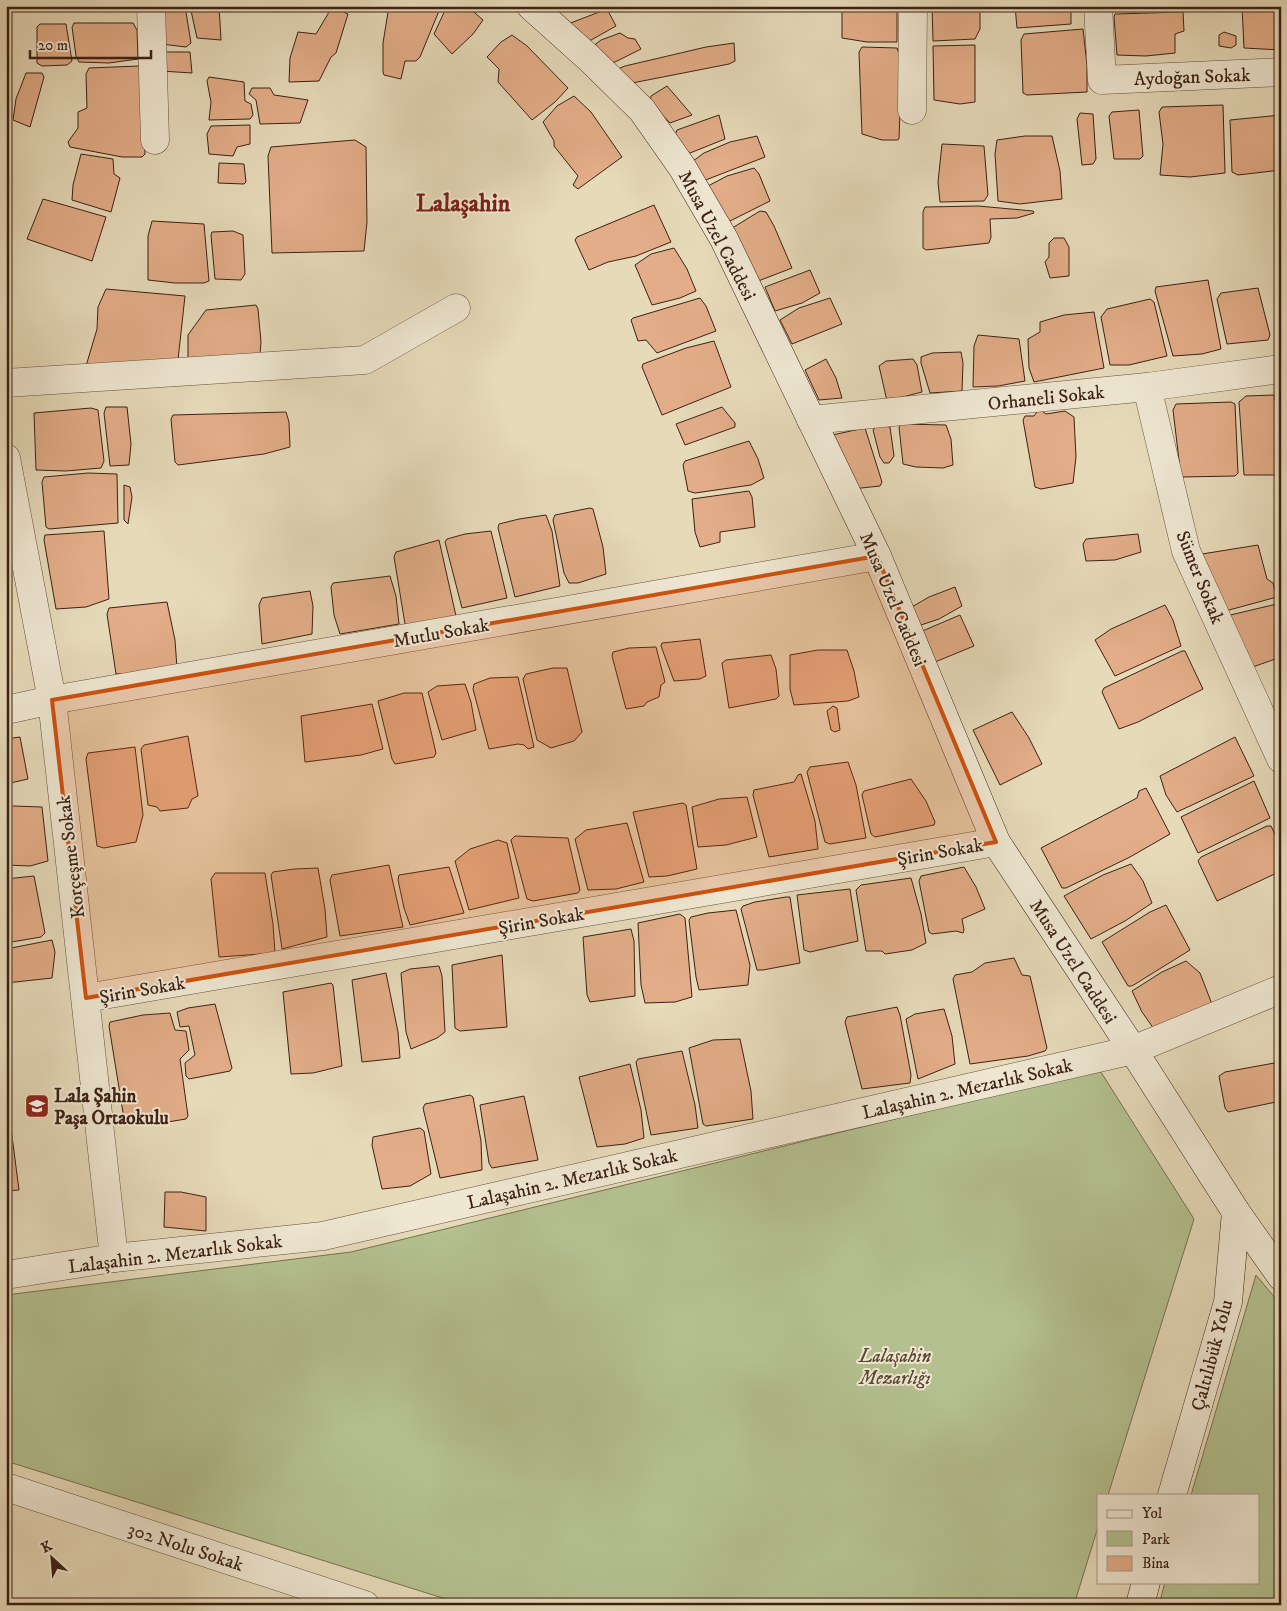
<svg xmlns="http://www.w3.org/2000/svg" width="1287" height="1611" viewBox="0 0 1287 1611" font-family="'IM FELL DW Pica',serif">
	<rect width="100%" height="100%" fill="#e6dab9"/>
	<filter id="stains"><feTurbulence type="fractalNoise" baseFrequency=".004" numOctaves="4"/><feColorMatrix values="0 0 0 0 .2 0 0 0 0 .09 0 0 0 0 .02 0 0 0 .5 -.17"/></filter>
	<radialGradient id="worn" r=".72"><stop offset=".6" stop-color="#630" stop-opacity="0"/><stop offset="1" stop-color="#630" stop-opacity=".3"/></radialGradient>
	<g fill="#b4c090" stroke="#787052">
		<path d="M1099,1069L1194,1219L1108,1495H1098V1527L1074,1605H465L6,1461V1295L351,1252Z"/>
		<path d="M1256,1275L1281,1305V1605H1159L1165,1582H1258V1495H1191Z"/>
	</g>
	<g fill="#e2ad88" stroke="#3d2115">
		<path d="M159,6H185L191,43L186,47L161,44Z"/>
		<path d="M190,6H219L221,40L197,38Z"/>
		<path d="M389,6H441L420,57L416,61H405L401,79L384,75L383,72V43Z"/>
		<path d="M447,6H467L483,20L473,34L452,54L434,34Z"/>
		<path d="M842,6H897V42H867L842,38Z"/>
		<path d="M932,6H980V29L975,39L933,41Z"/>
		<path d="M1015,6H1071V24L1017,28Z"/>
		<path d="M1120,6H1180L1121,9Z"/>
		<path d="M1242,6H1281V50L1244,48Z"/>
		<path d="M332,7L348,14L336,53L331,57L319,81L289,82L290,58L298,32L316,34Z"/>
		<path d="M607,9L616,26L584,44L568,24Z"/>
		<path d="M1183,12L1184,31L1175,34V53L1146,56L1117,55L1114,17L1115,14Z"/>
		<path d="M74,23H133L137,30L138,59L109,63L79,62L76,56L72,27Z"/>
		<path d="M40,24H66L72,61L67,65L42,66L37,63V27Z"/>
		<path d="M1083,29L1087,65V92L1027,95L1023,93L1021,40L1024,34Z"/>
		<path d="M1224,32L1236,36V45L1231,48L1219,46V35Z"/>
		<path d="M620,33L628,38L635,39L641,49L615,62L601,64L591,48L601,40Z"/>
		<path d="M512,35L527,46L568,88L555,102L532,120L498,82L499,69L487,57L501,42Z"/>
		<path d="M734,43L735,61L729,64L617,86L608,73L625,66L706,47Z"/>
		<path d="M975,45V102L960,104L934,100L933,46Z"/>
		<path d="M862,47L897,48L899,54L900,112L899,139L897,140H882L862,134L859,52Z"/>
		<path d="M162,52H190L192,73L161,71Z"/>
		<path d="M139,66L144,124L145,154L142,157H122L70,147L68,142L78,128V112L87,108L86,74L89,68Z"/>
		<path d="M26,73H42L44,77L30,127L13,120L16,99Z"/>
		<path d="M209,77L244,82L245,101L251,104L253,115L250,119L209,120L211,102L207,81Z"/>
		<path d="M667,86L692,115L670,123L650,102L651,96Z"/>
		<path d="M252,88H270L274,95L308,100L300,123L260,124L256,100L249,94Z"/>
		<path d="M574,96L591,112L622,157L578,189L573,185L578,176L554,146V141L543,122L557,106Z"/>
		<path d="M1223,105L1225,173L1190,177L1160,175L1163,144L1159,112L1162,107Z"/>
		<path d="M1139,110L1143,156L1140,159H1114L1109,116L1112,112Z"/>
		<path d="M1080,113L1093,114L1096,159L1093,164L1082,165L1077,119Z"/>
		<path d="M719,115L725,139L685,155L675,135L677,130Z"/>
		<path d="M1281,115V170L1238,175L1232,172L1230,120Z"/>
		<path d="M250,125V144L237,147L233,156L209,154L207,134L211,126Z"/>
		<path d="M757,136L765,157L703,181L693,161L704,153L730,142Z"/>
		<path d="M1025,136H1052L1060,171L1062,199L1020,204L998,201L995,154L997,140Z"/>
		<path d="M355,140L366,147L367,222L364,251L272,253L268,156L271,147Z"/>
		<path d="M942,144L984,146L988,195L984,201L940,202L938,182Z"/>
		<path d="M81,154L113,159L114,174L120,178L111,212L72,200L73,185Z"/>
		<path d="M219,163L244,164L246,182L244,184L218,183Z"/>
		<path d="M754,168L759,174L770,201L726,223L708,186L727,176Z"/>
		<path d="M43,199L106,217L92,261L27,239Z"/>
		<path d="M654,205L671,242L636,256L608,262L589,270L575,240L577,237Z"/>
		<path d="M978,206L1033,211L1034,213L1017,218L990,219L991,237L989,243L926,250L923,248V212L925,207Z"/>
		<path d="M760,211L766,212L774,226L792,268L753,283L729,230Z"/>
		<path d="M152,221L204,224L209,281L204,283H175L148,280V236Z"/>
		<path d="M233,231L243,235L245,274L241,280L215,279L211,235L212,232Z"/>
		<path d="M1054,238H1064L1069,247V276L1050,278L1045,262L1049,257V243Z"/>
		<path d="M674,248L687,269L696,291L680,298L652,305L635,265L651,254Z"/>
		<path d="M810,270L820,293L802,303L775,311L765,287Z"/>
		<path d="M1208,280L1221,349L1202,354L1173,356L1155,291L1156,287Z"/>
		<path d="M1258,288L1270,335L1268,340L1227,344L1217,299L1221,293Z"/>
		<path d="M106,289L185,296L177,369L86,366L97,329L98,307Z"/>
		<path d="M700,298L706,306L716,331L657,353L646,340L638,341L631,320L633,318Z"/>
		<path d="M830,298L842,324L792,344L780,320L799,308Z"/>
		<path d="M1150,299L1154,302L1167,356L1129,365H1110L1101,317L1107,309Z"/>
		<path d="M256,305L258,309L261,342L259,366L188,363V335L206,310Z"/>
		<path d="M1094,312L1104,368L1034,382L1029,368L1028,339L1040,332V322L1064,315Z"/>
		<path d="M978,335L1019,339L1025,381L998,386L973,387L974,346Z"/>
		<path d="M714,341L731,387L662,415L642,367L643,364L686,348Z"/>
		<path d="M961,352L963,363L962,391L930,393L921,363V357L932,353Z"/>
		<path d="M826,359L836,378L842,398L819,400L805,370Z"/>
		<path d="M913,359L917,365L922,392L887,401L879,366L886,361Z"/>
		<path d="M1274,395L1281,427V475H1244L1239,402L1246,396Z"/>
		<path d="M1231,402L1235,404L1238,473L1235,476L1181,477L1173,410L1176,404Z"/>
		<path d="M106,407H127L131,444L129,465L110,466L104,413Z"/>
		<path d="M722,407L735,423V427L685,445L676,424Z"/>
		<path d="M91,408L98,410L104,461L101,468L66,471L36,470L34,413Z"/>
		<path d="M1039,409L1046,414L1065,411L1074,417L1076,457L1073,483L1041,489L1035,487L1023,420L1025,416H1034Z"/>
		<path d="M286,412L289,422L290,447L264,454L178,465L175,462L171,419L173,415Z"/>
		<path d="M901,424L946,425L951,439L953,465L943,468L916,467L903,464L899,427Z"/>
		<path d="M877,425L890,427L894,456L889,463H884L880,457L873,430Z"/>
		<path d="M865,428L882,482L880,486L852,489L832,435Z"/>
		<path d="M749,441L758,459L764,478L751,485L695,493L688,491L683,465L685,461Z"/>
		<path d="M88,473L117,474L118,523L49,529L46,527L42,482L44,477Z"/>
		<path d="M124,485L130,487L132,497L128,524L124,520Z"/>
		<path d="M749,491L752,497L755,527L720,532V542L700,547L695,532L692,499Z"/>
		<path d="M590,508L593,509L603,547L606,574L578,583H569L564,573L553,520L555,515Z"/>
		<path d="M546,515L552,531L560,586L515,597L498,528L499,524L519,519Z"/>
		<path d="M104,531L109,599L86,607L56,609L44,540L45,535Z"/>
		<path d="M491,531L507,598L462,608L445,542L447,539L465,534Z"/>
		<path d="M1138,534L1141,552L1115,560L1086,561L1083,544L1086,539Z"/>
		<path d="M439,540L456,616L409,627L405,624L394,557L396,552Z"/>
		<path d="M1258,545L1267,579L1273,583L1277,597L1218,613L1202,554Z"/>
		<path d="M390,576L396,596L399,624L340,634L334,615L331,587L333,583Z"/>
		<path d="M955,587L962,606L939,619L918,626L910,608L929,597Z"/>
		<path d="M310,591L313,606L312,634L262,644L259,605L262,598Z"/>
		<path d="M167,602L175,640L177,668L142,673L116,674L107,614L109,608Z"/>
		<path d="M1281,603V657L1247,669L1222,617Z"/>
		<path d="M1165,605L1173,620L1181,646L1115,676L1095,640L1111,629Z"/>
		<path d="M960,615L974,646L935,662L920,632Z"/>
		<path d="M700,639L706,676L700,679L674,681L661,646L662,643Z"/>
		<path d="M656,647L665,682L661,685L659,697L647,702L644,706L626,709L612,656L613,652L629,648Z"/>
		<path d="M818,650H847L854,671L859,697L848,701L794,705L790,689V655Z"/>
		<path d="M1182,651H1185L1203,689L1138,722L1119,729L1102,692L1104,688Z"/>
		<path d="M771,655L776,669L779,696L776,699L729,708L722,663L726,660Z"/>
		<path d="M553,668H567L582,732L574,741L551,748L537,740L523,679L526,674Z"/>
		<path d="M518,677L534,747L528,749L524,745L518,744L489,749L473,689L474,684L490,678Z"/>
		<path d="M465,684L471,702L476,730L442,740L428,692L437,686Z"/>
		<path d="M404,693H422L436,753L434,757L395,764L392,759L378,701Z"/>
		<path d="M372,704L383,749L361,755L305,762L301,716Z"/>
		<path d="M833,706L837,708L840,730L835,732L831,730L827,711Z"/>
		<path d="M1012,712L1029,738L1042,764L1000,785L973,730Z"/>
		<path d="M188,736L198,796L192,799L188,808L160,811L157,807L148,805L141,749L144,745Z"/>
		<path d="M20,737L28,779L6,784V739Z"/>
		<path d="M1235,737L1254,776L1177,812L1166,795L1160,776Z"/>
		<path d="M135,747L143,815L136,842L104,848L97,846L86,759L88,753Z"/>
		<path d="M848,762L856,785L866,838L830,844L825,842L807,772L810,767Z"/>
		<path d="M801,774L815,821L818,849L769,857L753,795L754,790L794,782L798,775Z"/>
		<path d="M911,779L926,801L935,822L934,825L875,837L871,834L862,795L864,791Z"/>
		<path d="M1254,781L1270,818L1198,853L1181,817Z"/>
		<path d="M1146,788L1170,834L1130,857L1066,888H1062L1041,848L1137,798L1139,791Z"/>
		<path d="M747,797L757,837L726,845L698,847L692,807L719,799Z"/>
		<path d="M683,803L686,805L697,869L667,876L649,877L633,812Z"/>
		<path d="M13,806L42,807L48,861L30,866L6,865V808Z"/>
		<path d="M627,823L644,882L616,889L588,890L575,839L586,830Z"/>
		<path d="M1267,826H1271L1281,847V871L1217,901L1198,861L1201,857Z"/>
		<path d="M515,836L568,838L580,890L578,893L533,901L527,899L511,840Z"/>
		<path d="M498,840L507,843L519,898L469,910L455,861L470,849Z"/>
		<path d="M1131,864L1143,881L1152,903L1125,921L1091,939L1064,896L1103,875Z"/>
		<path d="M389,865L403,927L340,936L330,880L332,875Z"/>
		<path d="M449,867L464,913L410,925L404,908L398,880L399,875Z"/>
		<path d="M964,867L976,887L985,909L962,919L964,930L963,933L956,931L932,934L929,932L919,881L921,876Z"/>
		<path d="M318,868L325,909L327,937L282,949L271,875L273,872L294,869Z"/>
		<path d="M215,873H265L273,924L275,953L219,957L211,879Z"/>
		<path d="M34,876L45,933L41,937L6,943V879Z"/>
		<path d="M911,878L921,914L926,943L912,950L885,954L882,951H866L856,890L861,885Z"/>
		<path d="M850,889L858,941L810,952L804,950L797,895Z"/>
		<path d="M786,897H790L800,963L763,970H757L741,909L743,906L755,902Z"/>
		<path d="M1166,905L1190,950L1132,986H1128L1102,942L1150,912Z"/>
		<path d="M736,910L750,965L748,985L699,990L696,977L689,920L691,917L708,913Z"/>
		<path d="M680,914L685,918L692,997L675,1002L645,1003L641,985L638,923Z"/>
		<path d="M631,929L634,941L635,996L590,1002L587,995L583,937Z"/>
		<path d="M52,940L55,952L52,978L6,983V949Z"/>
		<path d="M502,955L507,1027L460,1031L455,1028L452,965Z"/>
		<path d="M1014,958L1022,975L1030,976L1047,1048L1045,1051L1028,1056L970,1064L953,979L955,975L972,972L985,963Z"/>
		<path d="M1186,961L1200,973L1215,1012L1159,1036L1142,1012L1132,991L1162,972Z"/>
		<path d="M439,966L442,976L445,1032L437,1038L411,1049L406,1032L401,973L410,969Z"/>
		<path d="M386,973L398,1032L400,1058L362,1062L352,980Z"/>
		<path d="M331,983L333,985L342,1066L313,1073L291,1074L283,992Z"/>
		<path d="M215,1004L232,1068L230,1071L189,1079L186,1076L185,1063L195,1055L189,1026L180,1027L177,1012L188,1008Z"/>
		<path d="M897,1007L900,1015L911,1075L910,1083L862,1089L845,1022L847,1017Z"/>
		<path d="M944,1009L952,1036L955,1064L918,1079L906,1019L915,1014Z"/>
		<path d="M170,1013L175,1030L186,1031L189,1050L180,1059L188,1116L186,1119L155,1124L125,1125L109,1026L110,1022L143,1015Z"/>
		<path d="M740,1039L751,1091L753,1119L706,1126L703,1124L689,1048L713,1040Z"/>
		<path d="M682,1051L695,1105L698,1128L651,1135L636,1062L638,1059Z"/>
		<path d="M1280,1062L1281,1101L1228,1112L1225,1108L1219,1076L1225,1072Z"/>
		<path d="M630,1064L641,1110L644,1138L625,1144L597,1147L579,1077Z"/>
		<path d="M6,1090L19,1190L6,1191Z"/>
		<path d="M470,1095L473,1097L481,1141L482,1170L440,1178L423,1108L425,1104Z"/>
		<path d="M524,1096L538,1160L492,1168L489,1163L480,1105Z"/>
		<path d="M420,1128L424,1131L431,1174L410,1186L382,1189L372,1145L373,1137Z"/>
		<path d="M165,1192H181L206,1197V1231L164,1227Z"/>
	</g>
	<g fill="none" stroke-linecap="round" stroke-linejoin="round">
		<defs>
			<g id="street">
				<path d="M151,6L155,140"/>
				<path d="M1098,6L1102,80L1281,72"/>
				<path d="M912,110L913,6"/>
				<path d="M6,383L365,360L456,308"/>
				<path d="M1147,387L1186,551L1281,759"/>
				<path d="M811,420L1147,387L1281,369"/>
				<path d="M6,458L52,700L114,1258"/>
				<path d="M6,710L52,700L877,556"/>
				<path d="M86,998L996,842"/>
				<path d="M6,1275L114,1258L323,1236L1133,1050L1281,989"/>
				<path d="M6,1487L365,1605"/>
			</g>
			<g id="secondary">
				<path d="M531,6L590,59L642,110L682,167L724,239L877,556L996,842L1133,1050L1236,1212L1281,1276"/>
				<path d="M1172,1495L1228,1302L1236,1212"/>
				<path d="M1140,1605L1146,1582"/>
			</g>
		</defs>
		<use href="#street" stroke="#674f3e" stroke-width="29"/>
		<use href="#secondary" stroke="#3d2115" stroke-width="29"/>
		<use href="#street" stroke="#efe7d2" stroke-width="28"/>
		<use href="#secondary" stroke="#efe7d2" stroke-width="28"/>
	</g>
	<path fill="#ce510d" fill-opacity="0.2" stroke="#ce510d" stroke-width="4" stroke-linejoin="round" d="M877,556L996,842L86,998L52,700Z"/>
	<defs>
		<symbol id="school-square" viewBox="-11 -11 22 22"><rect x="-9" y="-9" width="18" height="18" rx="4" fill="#8f2418" stroke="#efe7d2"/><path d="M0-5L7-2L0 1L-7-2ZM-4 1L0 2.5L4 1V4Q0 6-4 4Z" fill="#fff"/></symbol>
	</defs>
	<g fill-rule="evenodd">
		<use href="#school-square" x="23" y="1092" width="28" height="28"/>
	</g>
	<g text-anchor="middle" stroke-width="4" stroke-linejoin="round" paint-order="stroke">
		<g font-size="19" fill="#3d2115" stroke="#efe7d2">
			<text transform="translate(1192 76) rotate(-2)" y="7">Aydoğan Sokak</text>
			<text transform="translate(718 235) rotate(62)" y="7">Musa Uzel Caddesi</text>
			<text transform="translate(1046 397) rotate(-6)" y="7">Orhaneli Sokak</text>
			<text transform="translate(1201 577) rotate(68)" y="7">Sümer Sokak</text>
			<text transform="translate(894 599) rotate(67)" y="7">Musa Uzel Caddesi</text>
			<text transform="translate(441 632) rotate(-10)" y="7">Mutlu Sokak</text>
			<text transform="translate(940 851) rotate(-10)" y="7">Şirin Sokak</text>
			<text transform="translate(70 857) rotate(-97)" y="7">Korçeşme Sokak</text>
			<text transform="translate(541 920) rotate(-10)" y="7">Şirin Sokak</text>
			<text transform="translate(1074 961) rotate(57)" y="7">Musa Uzel Caddesi</text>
			<text transform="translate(142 989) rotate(-10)" y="7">Şirin Sokak</text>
			<text transform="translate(967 1088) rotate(-13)" y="7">Lalaşahin 2. Mezarlık Sokak</text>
			<text transform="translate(572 1178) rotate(-13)" y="7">Lalaşahin 2. Mezarlık Sokak</text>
			<text transform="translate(175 1253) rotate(-7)" y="7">Lalaşahin 2. Mezarlık Sokak</text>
			<text transform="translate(1211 1355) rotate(-75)" y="7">Çaltılıbük Yolu</text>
			<text transform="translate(186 1546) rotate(18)" y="7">302 Nolu Sokak</text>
		</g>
		<g font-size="19" font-weight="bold" fill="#3d2115" stroke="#efe7d2" text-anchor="start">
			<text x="54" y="1102">Lala Şahin<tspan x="54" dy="22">Paşa Ortaokulu</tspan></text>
		</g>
		<g font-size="19" font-style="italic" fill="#5b4934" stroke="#efe7d2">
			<text x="895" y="1362">Lalaşahin<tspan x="895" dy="22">Mezarlığı</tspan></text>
		</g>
		<g font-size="24" font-weight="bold" fill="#7a1f14" stroke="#efe7d2">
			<text x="463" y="211">Lalaşahin</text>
		</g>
	</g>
	<rect width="1287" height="1611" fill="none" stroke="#e6dab9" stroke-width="25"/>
	<rect x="8" y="8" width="1272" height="1596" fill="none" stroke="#3d2115" stroke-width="2.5"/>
	<rect x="12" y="12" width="1262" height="1586" fill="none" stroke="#3d2115"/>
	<rect x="1097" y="1494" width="162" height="90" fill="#efe7d2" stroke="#a89886"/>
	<rect x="1107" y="1510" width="25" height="8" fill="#efe7d2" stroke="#a89886"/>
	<text x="1142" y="1518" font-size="15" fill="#3d2115">Yol</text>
	<rect x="1107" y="1531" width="25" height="15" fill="#b4c090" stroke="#a89886"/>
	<text x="1142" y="1544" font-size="15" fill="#3d2115">Park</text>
	<rect x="1107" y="1556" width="25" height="15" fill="#e2ad88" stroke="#a89886"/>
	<text x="1142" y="1568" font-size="15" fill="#3d2115">Bina</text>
	<g transform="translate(52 1558) rotate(334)" stroke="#efe7d2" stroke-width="4" paint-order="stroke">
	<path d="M0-4L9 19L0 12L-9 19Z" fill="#3d2115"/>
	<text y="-8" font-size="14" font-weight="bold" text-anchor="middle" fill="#3d2115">K</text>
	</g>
	<path d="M30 50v8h121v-8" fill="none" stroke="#3d2115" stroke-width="2.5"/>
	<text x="38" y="50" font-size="15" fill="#3d2115" stroke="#efe7d2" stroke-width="4" paint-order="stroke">20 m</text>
	<rect width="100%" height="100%" filter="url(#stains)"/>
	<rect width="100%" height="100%" fill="url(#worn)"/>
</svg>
